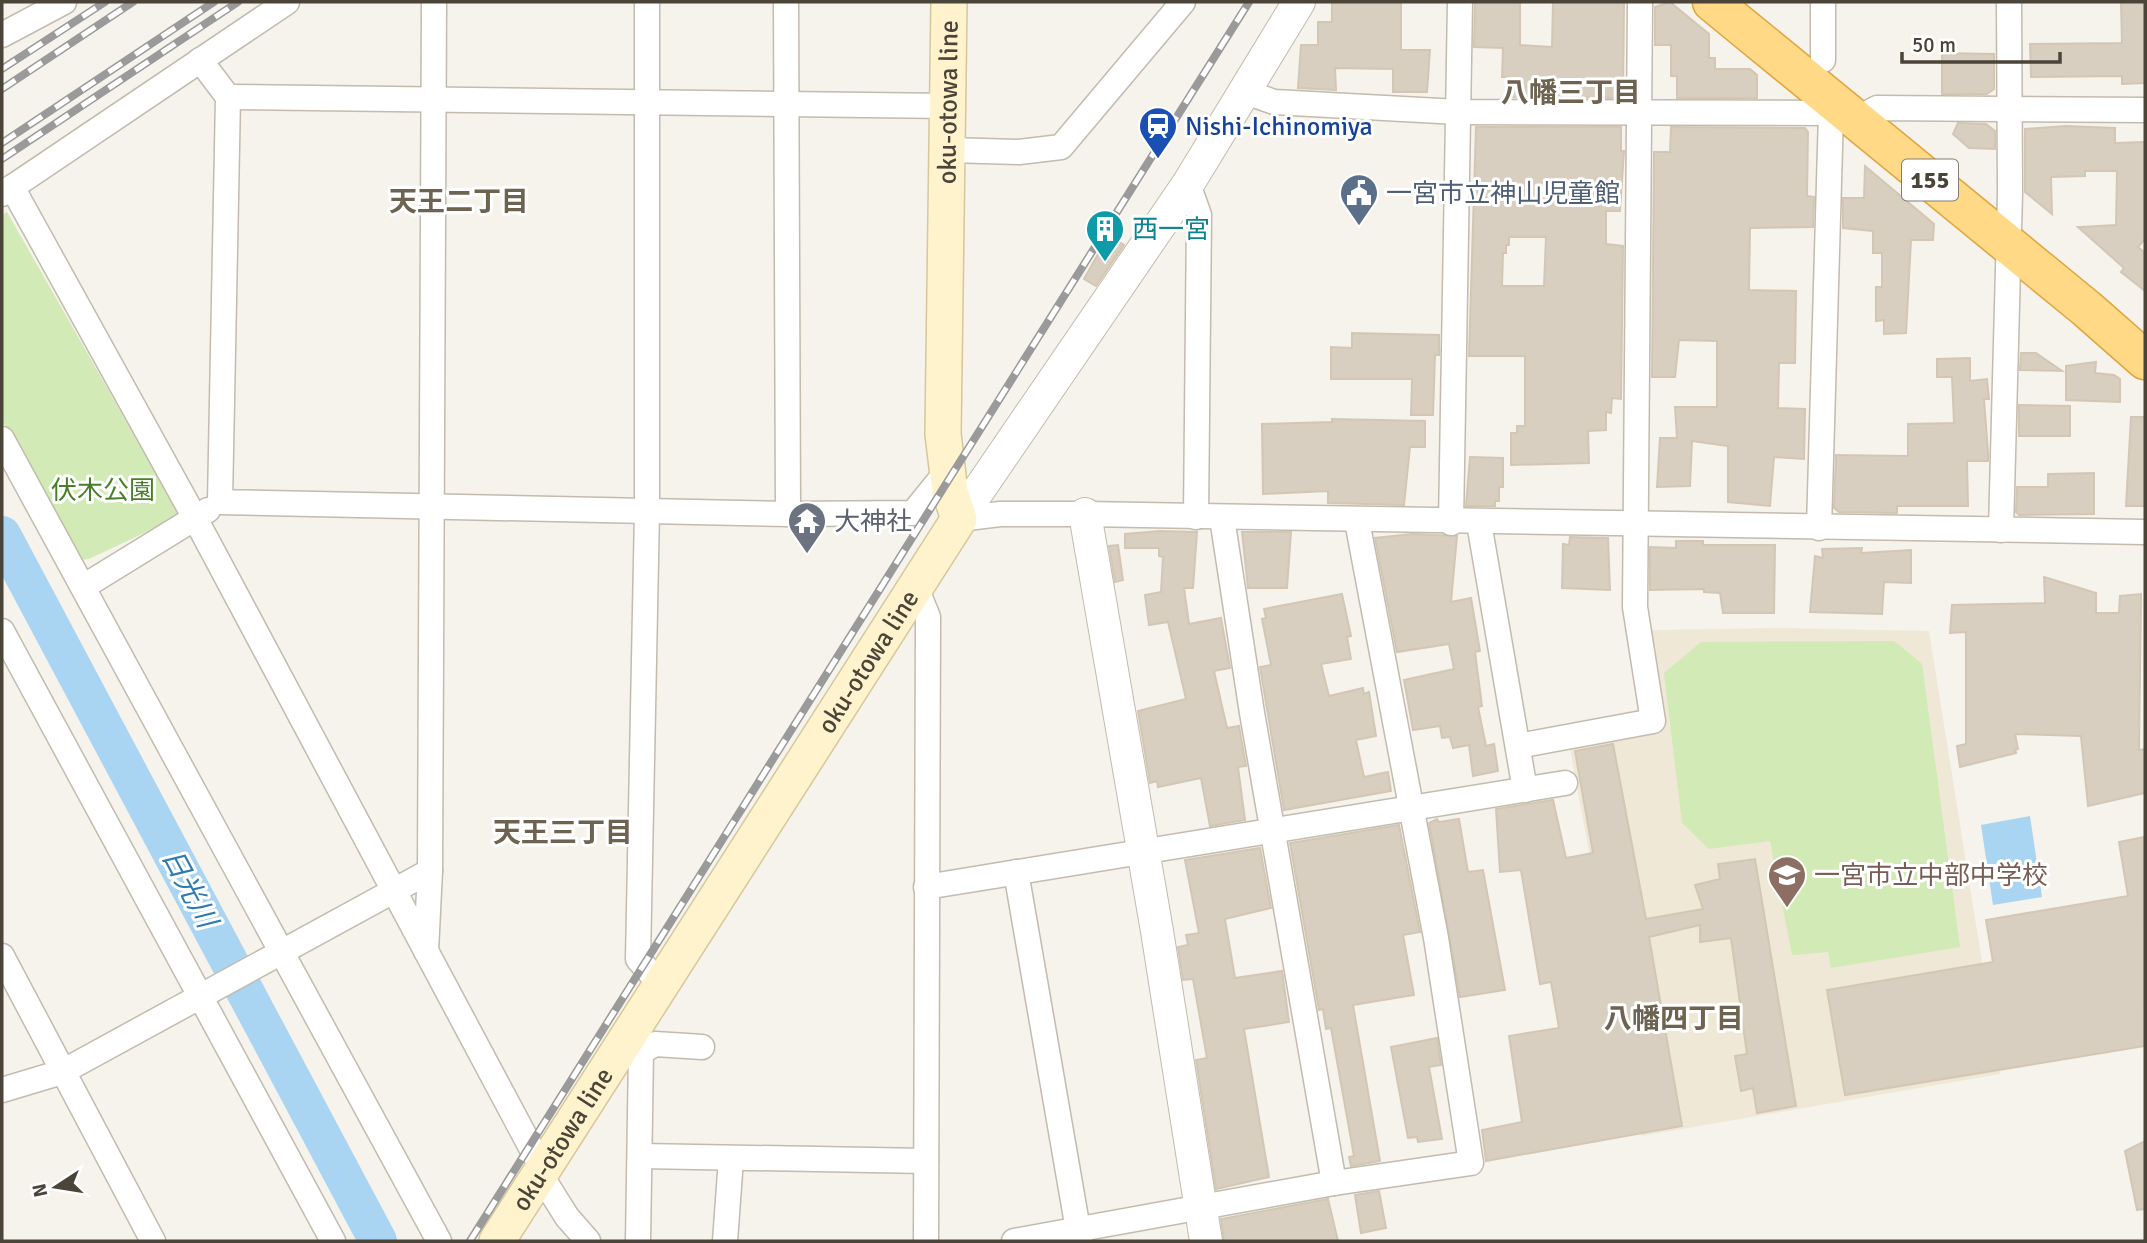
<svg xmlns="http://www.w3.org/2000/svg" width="2147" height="1243" viewBox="0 0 2147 1243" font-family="Signika,'Noto Sans JP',sans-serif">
	<rect width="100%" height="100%" fill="#f6f3ec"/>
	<path fill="#efe8d6" d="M1785,628L1929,631L2000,1074L1642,1136L1569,744L1661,729L1646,630Z"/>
	<g fill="#d2eab5">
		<path d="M7,212L180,516L89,559L78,560L2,420V215Z"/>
		<path d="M1894,641L1922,664L1960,947L1831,968L1828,952L1792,955L1770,841L1709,849L1682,823L1664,673L1701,642Z"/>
	</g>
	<path fill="#a9d4f2" d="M2030,816L2042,897L1993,905L1981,825Z"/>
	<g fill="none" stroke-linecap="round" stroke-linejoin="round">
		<path stroke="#a9d4f2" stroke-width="38" d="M2,535L378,1241"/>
	</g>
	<g fill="#d8cfc1" stroke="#d3c7b4" stroke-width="2" fill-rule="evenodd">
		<path d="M1332,2H1401V50H1430L1427,92H1393V69L1335,68L1336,90L1298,88L1301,45H1318V22H1332Z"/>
		<path d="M1475,2H1520V45L1552,47L1553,2H1624L1623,95L1620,98L1507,97L1508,77H1502L1503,48L1474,47Z"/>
		<path d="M1670,2L1709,34V58H1715V69H1750L1757,75V98H1677V76H1671V45H1655V7Z"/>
		<path d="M2121,2H2145V83L2122,84V76L2031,77L2030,44L2122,43Z"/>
		<path d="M1942,53L1994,54V89L1987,94H1942Z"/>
		<path d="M1958,123L1986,124L1995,131V149L1969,148L1953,134Z"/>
		<path d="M2066,126L2115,128V143L2145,142V239L2138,247L2145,253V291L2121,272L2124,268L2078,227L2116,225L2117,171H2085V176L2051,177L2052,214L2025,192V129Z"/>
		<path d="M1476,127H1621V151H1624L1620,211H1606V244L1623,246L1621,399L1612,398L1611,413L1606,412V430L1588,431L1589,463L1511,465V433H1517V426H1525V356H1469ZM1509,237H1546L1544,286H1502L1503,253H1506V245H1509Z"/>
		<path d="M1671,127L1805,128L1808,132L1807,196L1814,197L1813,227L1750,228L1749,290L1796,291L1795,363H1779L1778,408L1805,409L1804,459L1774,457L1770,506L1728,502V446L1692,441L1690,486L1657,487L1660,438H1677L1675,407H1717V341L1679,340L1675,377H1652L1654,152H1670Z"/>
		<path d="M1865,166L1934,224L1933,240H1911L1906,333L1884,334V320L1876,321V287H1882V253H1873V231L1843,228V198H1864Z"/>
		<path d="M1109,235L1124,245L1096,286L1084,279Z"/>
		<path d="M1352,333L1439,335V355H1435L1433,415H1411L1412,379H1331V347L1352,348Z"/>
		<path d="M2021,353H2036L2062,371L2020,370Z"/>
		<path d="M1970,358V381L1987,379L1989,399H1984L1988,452V461H1967L1968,506H1897V513L1839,512L1834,508L1836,455L1908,456V424L1954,423L1952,377H1937V359Z"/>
		<path d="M2096,362L2095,373L2114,375L2120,379V402L2066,400V366Z"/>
		<path d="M2019,405L2070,406V436H2019Z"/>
		<path d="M2131,417H2145V506H2126Z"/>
		<path d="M1332,419L1425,421V447H1410L1404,505L1328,503V491L1263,494L1262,424L1332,422Z"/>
		<path d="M1470,457L1503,458V487H1499V501H1495V506H1466Z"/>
		<path d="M2094,473V514L2019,515L2016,512L2017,487H2048V474Z"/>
		<path d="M1160,531L1197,532L1193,588H1184L1189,624L1221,618L1230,668L1214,671L1227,728L1239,726L1246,766L1238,767L1245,820L1210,826L1201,778L1158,787L1157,781L1150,783L1138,711L1186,699L1168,622L1149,625L1145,595L1161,592L1163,557L1159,556V548H1125V534Z"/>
		<path d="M1242,532H1291L1287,588H1248Z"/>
		<path d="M1412,534L1457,536L1451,602L1471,598L1480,651L1475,652L1482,706L1478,707L1486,746L1494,744L1498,771L1473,776L1469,745L1453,748L1450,737L1442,738L1440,726L1413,730L1404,680L1454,669L1449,644L1397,652L1375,538Z"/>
		<path d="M1570,537L1608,538L1610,590L1562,588L1563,544L1569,545Z"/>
		<path d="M1676,541H1703V545H1775L1774,613H1723L1720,593L1704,592V589L1650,590V547L1676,548Z"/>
		<path d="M1118,545L1123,580L1115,582L1109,546Z"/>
		<path d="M1862,548L1861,553L1911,550V583L1884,582L1882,614L1810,612L1815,556L1823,558L1822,549Z"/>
		<path d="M2044,577L2096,593V613H2119L2120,596L2141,594L2139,750L2145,749V793L2088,806L2081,736L2015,734L2018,749L2015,750L2016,753L1960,767L1957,746L1966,744V632L1950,633L1952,605L2045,603Z"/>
		<path d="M1342,594L1351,636L1347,637L1351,659L1321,664L1329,696L1363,688L1364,694L1369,692L1376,736L1356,740L1364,777L1388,772L1391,791L1284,810L1260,667L1271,665L1262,619L1266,618L1264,609Z"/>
		<path d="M1613,744L1646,919L1703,909L1695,885L1720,879L1718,864L1755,859L1796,1106L1757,1113L1753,1088L1741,1091L1735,1056L1747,1054L1731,938L1700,942V925L1649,937L1682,1126L1486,1161L1482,1130L1522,1122L1509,1036L1559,1028L1551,982L1540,984L1521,870L1500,872L1496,809L1553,800L1566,858L1593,853L1575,751Z"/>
		<path d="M1437,819L1439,822L1459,819L1468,872L1483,870L1505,990L1460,997L1429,823Z"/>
		<path d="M1399,825L1420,932L1403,935L1414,995L1353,1005L1380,1161L1351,1166L1349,1157L1354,1156L1331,1028L1326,1029L1323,1009L1319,1010L1290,843Z"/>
		<path d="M2144,837L2145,1046L1845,1095L1827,990L1993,962L1986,920L2128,896L2119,842Z"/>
		<path d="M1260,848L1271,908L1225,919L1235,978L1282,971L1283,978L1289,1022L1244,1029L1269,1177L1216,1189L1196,1060L1207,1058L1193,979L1183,980L1178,947L1188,945L1186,935L1199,933L1185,860Z"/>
		<path d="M1437,1038L1441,1065L1429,1067L1442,1139L1418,1142L1417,1137L1408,1138L1391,1047Z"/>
		<path d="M2145,1141V1209L2137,1210L2125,1151Z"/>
		<path d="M1379,1191L1386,1228L1361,1233L1355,1195Z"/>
		<path d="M1328,1199L1338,1241H1224L1221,1219Z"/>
	</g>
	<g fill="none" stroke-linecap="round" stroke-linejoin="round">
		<defs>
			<g id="minor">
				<path d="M647,2V511L638,959L661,985"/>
				<path d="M786,2L788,514"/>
				<path d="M2,35L64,2"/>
				<path d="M200,60L228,97L220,502L788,514L913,513L947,471"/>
				<path d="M1823,60V2"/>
				<path d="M1243,91L1274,102L1458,112L1831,113L1857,119L1877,108L2145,110"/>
				<path d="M228,97L950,106"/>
				<path d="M948,150L1019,152L1061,147L1183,2"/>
				<path d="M1188,184L1199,215L1196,517"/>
				<path d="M12,187L195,518L543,1170"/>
				<path d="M2,194L287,2"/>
				<path d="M2,439L439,1241"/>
				<path d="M1222,518L1252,713L1334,1183"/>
				<path d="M959,519L1000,514H1085L2145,532"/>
				<path d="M1451,523L1460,2"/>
				<path d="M1479,523L1525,790"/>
				<path d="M1819,528L1831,113"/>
				<path d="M2001,530L2010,193L2009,2"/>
				<path d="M915,585L928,617L926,1241"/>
				<path d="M83,587L208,510"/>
				<path d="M2,631L333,1241"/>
				<path d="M1518,746L1653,721L1635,607L1640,2"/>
				<path d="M1016,872L1080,1241"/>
				<path d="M926,887L1565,783"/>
				<path d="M426,951L430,871L434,2"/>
				<path d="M2,956L153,1241"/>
				<path d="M627,1038L641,1052L638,1241"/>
				<path d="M641,1052L655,1044L702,1047"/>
				<path d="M2,1090L62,1072L430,871"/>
				<path d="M641,1156L926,1161"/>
				<path d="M540,1174L567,1217L588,1241"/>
				<path d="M725,1241L731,1159"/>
				<path d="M1014,1241L1334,1183L1471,1163L1436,938L1357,521"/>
			</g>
			<g id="tertiary">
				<path d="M1085,514L1157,931L1206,1241"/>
				<path d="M959,519L1188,184L1299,2"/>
			</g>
			<g id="secondary">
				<path id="s1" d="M497,1241L959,519L950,492L943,434L949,2"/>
			</g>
			<path id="trunk" d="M1712,2L2087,309L2145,360"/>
		</defs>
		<use href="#minor" stroke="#c2bbae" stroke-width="27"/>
		<use href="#tertiary" stroke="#c2bbae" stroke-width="34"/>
		<use href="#secondary" stroke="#d6c79b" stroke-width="38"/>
		<use href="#trunk" stroke="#e0a43c" stroke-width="41"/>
		<use href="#minor" stroke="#fff" stroke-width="24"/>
		<use href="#tertiary" stroke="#fff" stroke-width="32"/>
		<use href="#secondary" stroke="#fff3cd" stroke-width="35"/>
		<use href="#trunk" stroke="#ffd985" stroke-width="38"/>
		<defs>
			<g id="rail">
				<path d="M2,69L105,2"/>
				<path d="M2,89L133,2"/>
				<path d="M2,143L214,2"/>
				<path d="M2,159L238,2"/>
				<path d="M470,1241L1249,2"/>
			</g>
		</defs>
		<use href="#rail" stroke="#9a9a9a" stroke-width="8"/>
		<use href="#rail" stroke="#fff" stroke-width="5" stroke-dasharray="16" stroke-linecap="butt"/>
	</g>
	<defs>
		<symbol id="station-pin" viewBox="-11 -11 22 30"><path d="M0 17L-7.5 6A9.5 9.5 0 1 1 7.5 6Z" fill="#1a4fb4" stroke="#fff"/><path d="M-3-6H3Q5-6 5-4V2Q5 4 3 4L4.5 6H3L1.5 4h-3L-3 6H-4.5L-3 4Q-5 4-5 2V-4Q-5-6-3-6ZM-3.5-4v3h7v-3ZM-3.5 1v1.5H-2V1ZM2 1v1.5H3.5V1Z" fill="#fff"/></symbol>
		<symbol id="civic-pin" viewBox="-11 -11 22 30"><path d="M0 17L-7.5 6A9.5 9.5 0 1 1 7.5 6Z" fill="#5c6f8a" stroke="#fff"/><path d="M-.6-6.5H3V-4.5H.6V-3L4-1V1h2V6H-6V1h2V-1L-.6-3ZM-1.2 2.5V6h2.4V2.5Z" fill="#fff"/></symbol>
		<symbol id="building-pin" viewBox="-11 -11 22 30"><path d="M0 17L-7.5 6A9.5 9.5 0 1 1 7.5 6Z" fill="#0f9aa8" stroke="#fff"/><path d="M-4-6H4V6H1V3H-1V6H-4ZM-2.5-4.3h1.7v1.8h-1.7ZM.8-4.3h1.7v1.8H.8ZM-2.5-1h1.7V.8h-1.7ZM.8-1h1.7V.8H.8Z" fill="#fff"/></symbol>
		<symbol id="temple-pin" viewBox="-11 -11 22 30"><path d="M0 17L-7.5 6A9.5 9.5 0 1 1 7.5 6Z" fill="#6b7280" stroke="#fff"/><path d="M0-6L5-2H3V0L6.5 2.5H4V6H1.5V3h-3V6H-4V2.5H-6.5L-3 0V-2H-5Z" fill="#fff"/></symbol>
		<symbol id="school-pin" viewBox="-11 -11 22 30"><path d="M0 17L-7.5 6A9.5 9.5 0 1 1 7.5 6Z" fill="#8d6e63" stroke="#fff"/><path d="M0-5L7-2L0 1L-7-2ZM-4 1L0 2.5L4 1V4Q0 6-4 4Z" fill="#fff"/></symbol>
	</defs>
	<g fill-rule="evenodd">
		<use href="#station-pin" x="1136" y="104" width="44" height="60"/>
		<use href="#civic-pin" x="1337" y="171" width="44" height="60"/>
		<use href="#building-pin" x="1083" y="207" width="44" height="60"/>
		<use href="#temple-pin" x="785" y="499" width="44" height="60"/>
		<use href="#school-pin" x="1765" y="853" width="44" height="60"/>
	</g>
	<g text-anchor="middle" stroke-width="6" stroke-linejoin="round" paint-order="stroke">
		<rect fill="#fff" stroke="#817c74" stroke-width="2" x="1902" y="159.5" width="56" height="41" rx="5"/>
		<g font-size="24" font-weight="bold" fill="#4b4439">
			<text x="1930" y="188">155</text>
		</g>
		<g font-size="26" fill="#4b4439" stroke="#fff">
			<text dy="9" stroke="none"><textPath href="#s1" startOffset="1276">oku-otowa line</textPath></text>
			<text dy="9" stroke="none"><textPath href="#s1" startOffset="688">oku-otowa line</textPath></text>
			<text dy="9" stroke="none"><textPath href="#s1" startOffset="121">oku-otowa line</textPath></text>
		</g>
		<g font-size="26" fill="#164399" stroke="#fff" text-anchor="start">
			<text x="1185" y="135">Nishi-Ichinomiya</text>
		</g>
		<g font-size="26" fill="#4e5e75" stroke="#fff" text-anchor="start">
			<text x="1386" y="202">一宮市立神山児童館</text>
		</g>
		<g font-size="26" fill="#0d838f" stroke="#fff" text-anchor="start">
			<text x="1132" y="238">西一宮</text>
		</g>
		<g font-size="26" fill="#4a7f2a" stroke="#fff">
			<text x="103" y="499">伏木公園</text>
		</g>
		<g font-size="26" fill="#5b616d" stroke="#fff" text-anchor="start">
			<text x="834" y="530">大神社</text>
		</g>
		<g font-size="26" fill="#785e54" stroke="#fff" text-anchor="start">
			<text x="1814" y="884">一宮市立中部中学校</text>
		</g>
		<g font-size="28" font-weight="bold" fill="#6e6250" stroke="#fff">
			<text x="1571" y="102">八幡三丁目</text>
			<text x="459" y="211">天王二丁目</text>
			<text x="563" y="842">天王三丁目</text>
			<text x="1674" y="1028">八幡四丁目</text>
		</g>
		<g font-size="28" font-style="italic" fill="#2e7ab2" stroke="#fff">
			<text transform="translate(190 888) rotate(62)" y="10">日光川</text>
		</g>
	</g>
	<rect width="2147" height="1243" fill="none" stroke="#4b4439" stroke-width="7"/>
	<g transform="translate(56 1187) rotate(258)" stroke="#ffffff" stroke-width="5" paint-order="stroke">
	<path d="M0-5L12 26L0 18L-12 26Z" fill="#4b4439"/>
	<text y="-10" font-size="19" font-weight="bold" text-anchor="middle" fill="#4b4439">N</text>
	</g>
	<path d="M1902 52v10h158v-10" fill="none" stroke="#4b4439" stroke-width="3.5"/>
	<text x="1912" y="52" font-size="21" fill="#4b4439" stroke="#ffffff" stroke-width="5" paint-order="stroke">50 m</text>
</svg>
